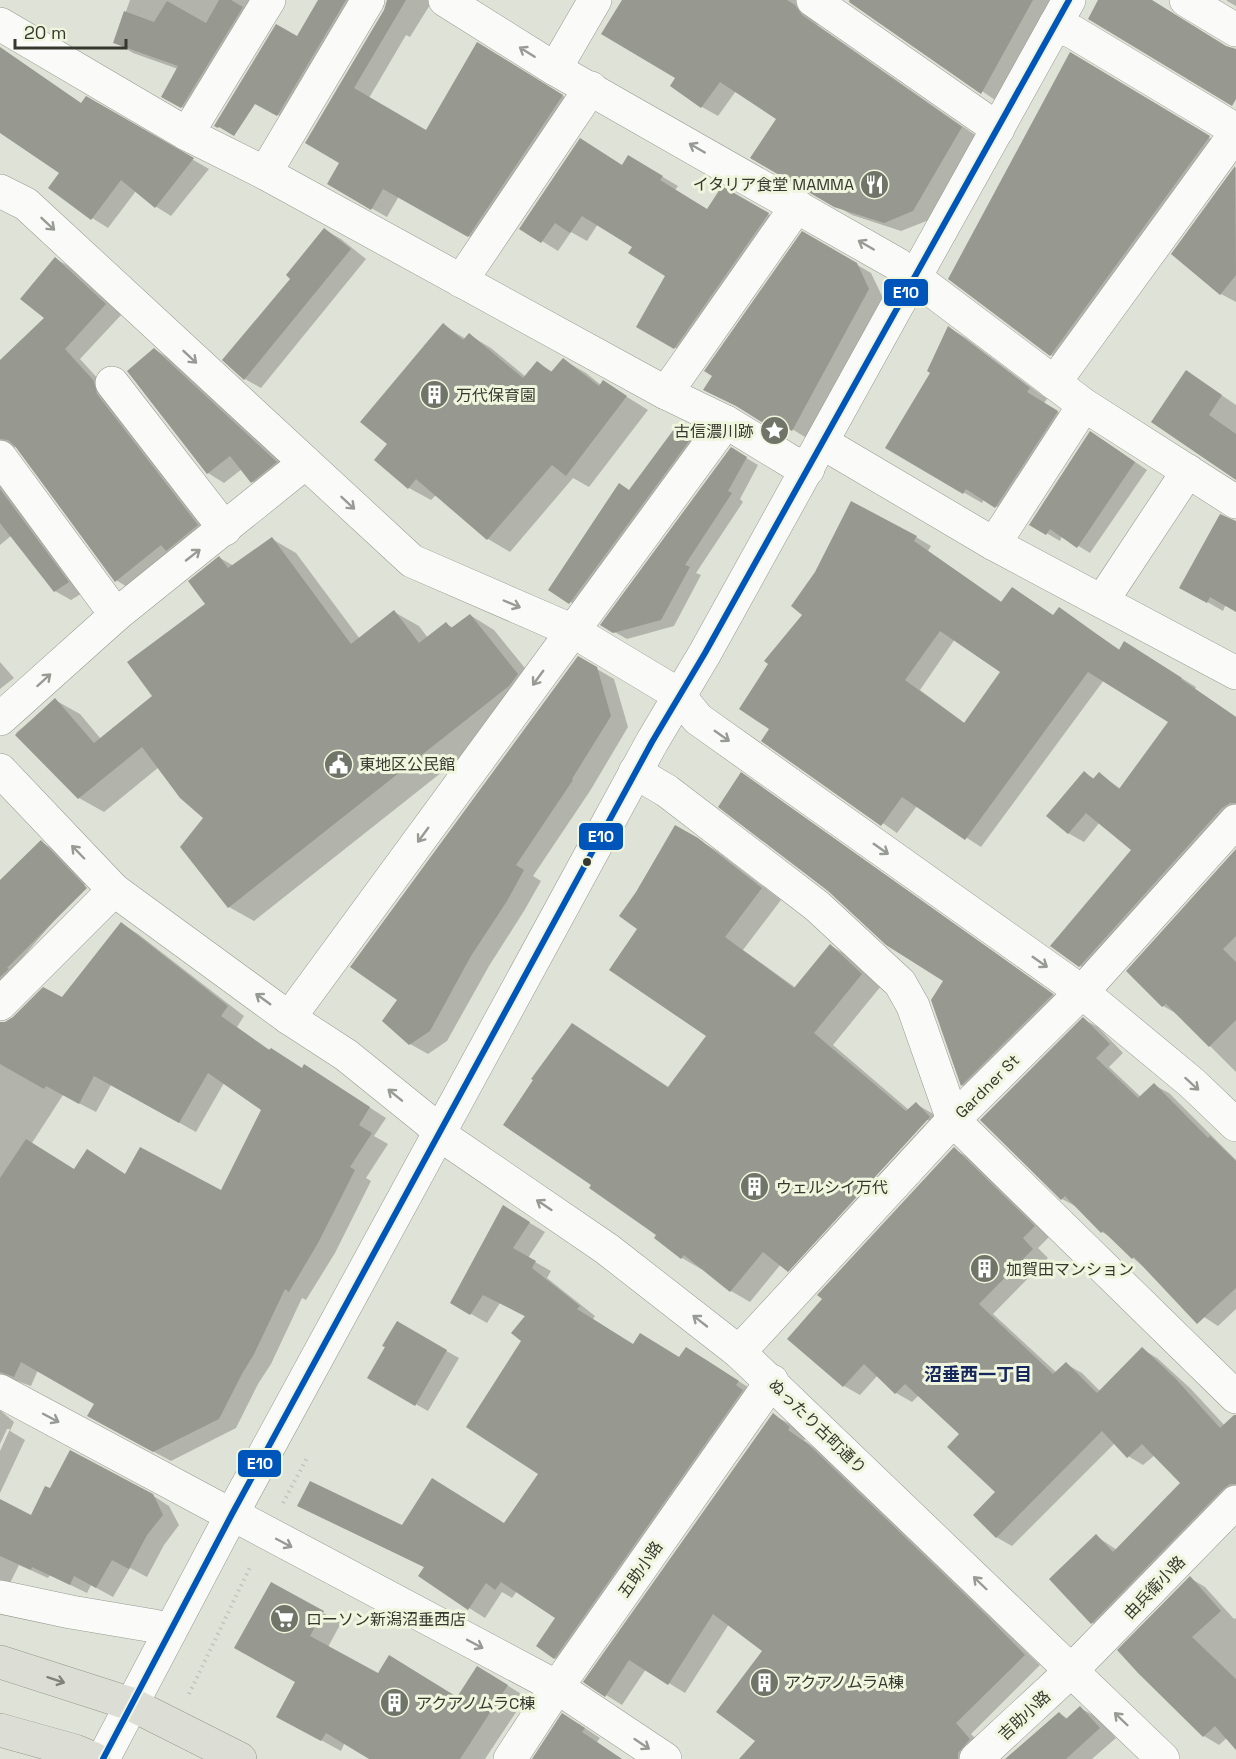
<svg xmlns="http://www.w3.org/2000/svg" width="1236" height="1759" viewBox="0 0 1236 1759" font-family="'Space Grotesk','Noto Sans JP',sans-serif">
	<rect width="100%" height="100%" fill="#dfe2d6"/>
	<g fill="#0003" fill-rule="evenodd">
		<path d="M130,0H272L200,118L163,96L178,69L133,53L115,42Z"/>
		<path d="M320,0H367L293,124L258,103Z"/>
		<path d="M388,0H433L410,37L406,35L369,98L427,132L492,53L578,105L484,245L399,196L387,217L362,203L341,163L307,142L386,10Z"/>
		<path d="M624,0H813L812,18L819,26L978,137L929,220L901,231L852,215L752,158L778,119L736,91L718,116L702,107L678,78Z"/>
		<path d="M848,0H1054L998,102Z"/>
		<path d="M1227,0H1236V6L1227,1Z"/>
		<path d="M1071,54L1225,147L1067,364L1051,355L950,278Z"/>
		<path d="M0,72L82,104L86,98L209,169L171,216L155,206L136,191L108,228L92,218L61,173L0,131Z"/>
		<path d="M629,157L678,186L675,190L708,210L723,188L784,223L691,357L638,326L668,275L634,246L598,224L587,241L571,232L558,251L521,228L623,167Z"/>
		<path d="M1236,167V302L1221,294L1173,254Z"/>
		<path d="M325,230L341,239L366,259L261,388L245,379L292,279Z"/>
		<path d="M803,233L871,273L883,298L808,439L784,424L780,431L748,412L714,375Z"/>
		<path d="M56,259L72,268L122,314L80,359L110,392L213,535L132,590L116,580L16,447L5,451L0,457V362L46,318Z"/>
		<path d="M443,325L466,339L469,335L491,348L526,377L537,363L553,372L563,360L586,373L601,385L603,382L648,410L589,487L573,478L510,552L488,539L436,495L431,500L409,488L389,444Z"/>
		<path d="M949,328L966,338L1047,399L1044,403L1075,423L1014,517L984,499L982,503L887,448L932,373Z"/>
		<path d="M154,349L170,359L292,471L268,491L252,481L242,469L224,483L208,473Z"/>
		<path d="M1201,381L1236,405V478L1153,422Z"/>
		<path d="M682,429L697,430L713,440L586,612L550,589Z"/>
		<path d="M1103,440L1147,470L1090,553L1062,536L1060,541L1031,524Z"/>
		<path d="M731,449L758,465L740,499L743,502L696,573L701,575L674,626L627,639L602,625Z"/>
		<path d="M0,476L84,592L71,600L55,591L12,535L0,545Z"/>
		<path d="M1236,522V610L1226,604L1223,611L1181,587Z"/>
		<path d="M916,537L931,546L928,551L1003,603L1054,616L1059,609L1120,650L1140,652L1196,687L1195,689L1236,717V818L1095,975L1080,966L1134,849L1100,822L1084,842L1068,833L1084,773L1095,779L1099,774L1121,789L1170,722L1104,680L981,847L917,806L897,833L763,740ZM955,639L1002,671L966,724L920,690Z"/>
		<path d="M272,539L296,553L360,639L394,612L419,626L428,638L446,624L454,628L470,615L494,630L542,689L533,700L254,921L229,907L205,818L159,767L104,812L79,798L16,733L55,700L80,714L101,739L154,696L207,605L220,558L234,566Z"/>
		<path d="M578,658L614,679L628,727L590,791L533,876L541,881L524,911L489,966L447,1041L428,1054L410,1044L399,1000Z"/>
		<path d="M0,662L14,678L0,689Z"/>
		<path d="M756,783L1067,1004L977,1093L962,1085L945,981Z"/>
		<path d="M676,827L717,851L781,900L743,950L796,988L831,946L850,957L881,986L833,1045L909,1110L916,1104L935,1115L949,1129L808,1281L790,1271L929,1120H925L781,1264L750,1302L731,1291L702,1268L701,1269L682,1258L656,1237L658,1235L594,1184L708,1035L639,929L638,893Z"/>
		<path d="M41,842L58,852L87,882L0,984V882Z"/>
		<path d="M1236,851V1072L1179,1015L1163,1006L1128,971Z"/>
		<path d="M122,924L138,934L244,1016L237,1027L271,1051L303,1069L321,1076L386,1118L374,1136L388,1144L366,1178L371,1181L335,1253L306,1300L302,1298L271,1364L258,1384L236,1428L171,1461L106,1426L96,1403L38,1370L31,1386L17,1381L8,1384L0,1393V1037L62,999ZM224,1083L263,1110L222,1192L126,1175L104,1161L75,1171L32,1143L63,1095L96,1112L111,1085L196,1132Z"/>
		<path d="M1083,1019L1098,1027L1123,1053L1109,1067L1141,1097L1154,1085L1169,1093L1236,1160V1309L1218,1326L1204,1317L1133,1258L1112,1238L1102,1232L1077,1207L1062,1199L982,1120Z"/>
		<path d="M954,1149L969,1158L1050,1236L1038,1248L1048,1258L993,1314L1057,1373L1066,1364L1082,1373L1101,1392L1142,1349L1157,1358L1191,1389L1226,1427L1236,1433V1500L1107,1632L1092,1623L1096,1536L1117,1550L1182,1483L1155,1455L1143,1465L1128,1456L1115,1443L1012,1546L996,1537L998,1492L961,1434L919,1395L912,1402L896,1393L878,1375L860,1395L844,1386L789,1339Z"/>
		<path d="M520,1217L545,1232L528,1258L551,1271L547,1278L595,1316L593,1319L634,1346L679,1359L703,1358L754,1391L571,1667L554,1658L558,1617L517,1591L512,1598L502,1592L485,1618L469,1608L426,1568L299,1506L403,1527L504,1524L541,1473L523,1341L526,1317L500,1303L487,1323L452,1303Z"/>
		<path d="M397,1323L459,1358L428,1411L369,1378L387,1347Z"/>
		<path d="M0,1410L14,1422L10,1431L25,1440L0,1493V1451L10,1429H7L0,1444Z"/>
		<path d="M773,1415L790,1424L806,1438L804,1440L825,1456L1040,1665L971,1734L986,1749L978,1759H741L757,1741L764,1651L729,1624L685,1693L646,1669L622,1705L606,1695Z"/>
		<path d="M51,1490L152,1495L169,1506L179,1525L164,1545L147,1577L130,1568L113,1597L91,1585L87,1593L50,1575L48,1578L19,1565L9,1585L0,1580V1501L32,1517Z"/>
		<path d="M1190,1578L1205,1587L1234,1619L1236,1618V1741L1228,1737L1219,1745L1204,1736L1139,1672Z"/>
		<path d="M272,1584L341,1623L328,1647L378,1675L458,1699L497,1679L526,1697L485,1759H372L345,1742L341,1751L297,1727V1682Z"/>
		<path d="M1080,1708L1097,1717L1116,1738L1092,1759H1007L1059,1713L1068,1719Z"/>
		<path d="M579,1724L600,1738L597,1742L621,1759H534Z"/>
	</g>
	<g fill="#979990" fill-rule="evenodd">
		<path d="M219,0H231L243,7L181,108L161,97L178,66L113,43L124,11L154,22L167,1L206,23Z"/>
		<path d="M318,0H346L277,116L255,104L234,136L219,127L218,128L214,126L276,24L297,36Z"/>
		<path d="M387,0H406L354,88L426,130L477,42L563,95L468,237L383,189L371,210L361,204L327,184L339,163L305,143L384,10Z"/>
		<path d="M622,0H787L795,5L802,15L962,127L913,211L884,223L834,207L750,158L776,119L720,82L701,108L670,86L675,78L601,34Z"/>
		<path d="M850,0H1033L981,94L849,2Z"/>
		<path d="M1098,0H1152L1226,46L1236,49V99L1232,106L1088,19Z"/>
		<path d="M0,47L81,103L86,96L194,158L155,208L121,180L91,220L48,188L59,173L0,133Z"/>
		<path d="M1070,52L1210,136L1050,356L948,279Z"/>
		<path d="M580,138L622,165L628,155L663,176L660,180L707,209L722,186L769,213L674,349L636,327L665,276L628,253L632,247L582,216L570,233L555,223L541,243L519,229Z"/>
		<path d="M1235,166L1236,275L1220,295L1171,254Z"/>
		<path d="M324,228L351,249L244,380L222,360L290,279L286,275Z"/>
		<path d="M802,231L857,263L869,289L792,431L768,417L765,424L736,406L703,390L712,376L704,371Z"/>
		<path d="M55,257L106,304L65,349L94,381L97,394L198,525L166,551L161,545L115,582L15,446L8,440L0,439V360L44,318L20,299Z"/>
		<path d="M443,323L463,340L469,333L523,378L537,361L551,372L563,358L599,386L603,380L627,396L566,476L552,465L487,540L416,479L408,489L374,460L387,444L360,422Z"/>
		<path d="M948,326L1030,388L1027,392L1058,411L995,508L966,489L963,494L885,448L930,373L927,371Z"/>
		<path d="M154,348L277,462L251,483L230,456L207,474L127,371Z"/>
		<path d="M1186,370L1222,395L1209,415L1236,434V480L1151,422Z"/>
		<path d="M684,423L698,429L569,604L548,590L619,483L629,490L677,425L681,428Z"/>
		<path d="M1090,431L1135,462L1077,548L1050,529L1046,535L1029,525Z"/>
		<path d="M731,447L747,457L728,491L732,493L685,565L690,567L661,620L613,633L600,625Z"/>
		<path d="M0,489L69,582L54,592L0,523Z"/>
		<path d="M851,501L917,536L914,541L1001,602L1012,587L1053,615L1059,607L1119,650L1124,641L1182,678L1181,679L1236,717V803H1230L1222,808L1079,967L1050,946L1131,850L1086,813L1068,834L1046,816L1084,771L1093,779L1099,772L1119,789L1168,722L1088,672L965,840L902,797L881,826L761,741L769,729L739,709L768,664L764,661L802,615L791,606L815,572ZM940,631L1000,672L964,723L905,680Z"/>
		<path d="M1220,514L1236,521V612L1210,597L1207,603L1179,588Z"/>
		<path d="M272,537L351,644L394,610L419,643L446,622L451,628L470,614L518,674L509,686L228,908L180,847L203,818L180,798L142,747L78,799L15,735L55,698L94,743L152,696L127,662L205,604L188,581L219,556L228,568Z"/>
		<path d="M578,656L597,667L611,716L572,779L573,780L516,865L524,870L507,901L471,956L430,1031L409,1045L382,1021L397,1000L350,967Z"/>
		<path d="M741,772L1053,994L961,1086L931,1000L943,981L886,945L828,891L718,807Z"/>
		<path d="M675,825L698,838L762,888L725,937L794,988L830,944L862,974L814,1033L906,1111L916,1102L930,1117L788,1272L763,1252L730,1292L684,1255L681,1259L654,1238L656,1235L589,1188L591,1185L503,1125L533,1080L531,1079L572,1023L668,1087L706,1036L609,970L637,929L619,916L636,892Z"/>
		<path d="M41,840L87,888L7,968L9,969L0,977V880Z"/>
		<path d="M1236,849V936L1223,949L1236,962V1020L1209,1047L1166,1004L1162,1007L1126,971Z"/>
		<path d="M121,922L228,1006L221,1016L269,1050L271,1048L302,1068L304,1064L370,1107L359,1125L372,1133L350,1167L355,1170L318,1243L289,1292L285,1289L254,1354L242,1374L219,1419L153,1452L87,1416L94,1404L21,1362L14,1377L0,1372V1178L26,1139L74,1169L87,1149L125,1174L140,1147L221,1190L261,1110L208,1073L179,1123L94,1076L79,1104L46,1086L44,1089L0,1064V1022H5L13,1017L43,987L62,997Z"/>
		<path d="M1083,1017L1110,1044L1096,1058L1138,1098L1154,1083L1208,1138L1210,1136L1236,1161V1288L1197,1324L1134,1257L1132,1259L1103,1231L1101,1233L1065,1196L1061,1200L980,1120Z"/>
		<path d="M954,1147L1035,1226L1023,1238L1033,1249L979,1304L1053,1374L1066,1362L1097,1393L1142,1347L1175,1378L1220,1428L1234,1415H1236V1484H1230L1223,1489L1091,1624L1049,1579L1096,1534L1113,1552L1180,1483L1142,1444L1127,1458L1102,1431L996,1538L973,1515L995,1492L947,1447L959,1434L905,1384L895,1394L864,1364L843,1387L787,1339L822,1299L817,1295Z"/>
		<path d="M503,1205L530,1222L513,1248L536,1261L532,1268L580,1306L577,1309L633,1344L640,1333L679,1357L686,1347L739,1381L736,1385L743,1390L554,1659L536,1646L555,1618L501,1582L495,1590L486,1583L468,1610L418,1576L424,1567L297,1506L310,1481L402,1525L432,1478L504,1523L538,1474L466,1427L521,1341L511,1333L525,1316L483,1295L470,1315L450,1303Z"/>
		<path d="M397,1321L447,1350L415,1406L367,1378L385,1347L382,1346Z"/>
		<path d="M773,1413L790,1427L788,1430L808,1444L987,1616L1025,1655L956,1723L970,1739L958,1753V1759H739L755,1741L716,1712L762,1651L713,1614L668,1685L629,1660L605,1697L583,1682Z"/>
		<path d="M70,1450L153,1494L163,1515L147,1535L129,1569L112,1560L96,1588L74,1576L70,1585L32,1567L31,1570L0,1556V1499L31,1515L45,1486L50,1488Z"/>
		<path d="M1190,1576L1221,1611L1192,1637L1236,1679V1750L1215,1726L1203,1737L1138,1673L1117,1650Z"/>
		<path d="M271,1582L324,1611L310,1636L378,1673L389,1655L457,1697L477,1666L508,1685L460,1759H369L326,1733L321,1741L276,1717L295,1682L234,1648Z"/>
		<path d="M1080,1706L1100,1728L1066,1759H1005L1059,1712L1066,1719Z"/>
		<path d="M562,1713L585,1728L582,1732L622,1759H532Z"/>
	</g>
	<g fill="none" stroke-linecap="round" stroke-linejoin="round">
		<defs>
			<g id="minor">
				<path d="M445,0L555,69L897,264L1084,405L1236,502"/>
				<path d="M813,0L998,129"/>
				<path d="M1186,0L1236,30"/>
				<path d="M0,24L187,134L265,173L666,393L726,422L790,461L808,469"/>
				<path d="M1055,25L1073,32L1236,130"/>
				<path d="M555,69L595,0"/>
				<path d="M187,134L269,0"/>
				<path d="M265,173L368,0"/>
				<path d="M0,191L26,204L412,561L573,631L666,687L680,697L698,719L1082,992L1192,1083L1236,1125"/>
				<path d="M461,281L591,88"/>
				<path d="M112,383L225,529"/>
				<path d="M1054,383L1236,133"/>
				<path d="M666,393L797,206"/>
				<path d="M823,443L994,544L1236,673"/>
				<path d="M0,457L116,615"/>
				<path d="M994,544L1084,405"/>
				<path d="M1102,601L1188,471"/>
				<path d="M0,719L116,615L305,463"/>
				<path d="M0,770L114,890L289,1018L346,1055L429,1122L439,1134L607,1249L739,1352L1163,1759"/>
				<path d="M635,772L667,791L817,906L900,983L913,1006L953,1120L1236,1397"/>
				<path d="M0,1004L114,890"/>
				<path d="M289,1018L726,422"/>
				<path d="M739,1352L953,1120L1082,992L1236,821"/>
				<path d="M0,1391L218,1508L232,1514L557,1687L665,1759"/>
				<path d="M0,1597L71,1612L154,1626L170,1631"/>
				<path d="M103,1759L232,1514L652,742L705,653L898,304L915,277L1069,0"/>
				<path d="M510,1759L557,1687L772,1381"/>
				<path d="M976,1759L1071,1671L1236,1502"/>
			</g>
			<g id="major">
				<path d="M0,1662L131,1704L240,1759"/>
				<path d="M0,1730L75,1751L94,1759"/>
			</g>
		</defs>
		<use href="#minor" stroke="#979990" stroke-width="34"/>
		<use href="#major" stroke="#959986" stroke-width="34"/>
		<g stroke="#c2c4bf" stroke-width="4" stroke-dasharray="1.5 4.5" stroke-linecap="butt">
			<path d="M283,1503L308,1456"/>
			<path d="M189,1694L251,1565"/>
		</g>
		<use href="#minor" stroke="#fafbf9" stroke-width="33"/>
		<use href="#major" stroke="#dcded5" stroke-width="33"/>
		<defs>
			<path id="bus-1" d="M103,1759L232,1514L652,742L705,653L1069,0"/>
		</defs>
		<use href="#bus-1" stroke="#f0f5dd" stroke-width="10"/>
		<use href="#bus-1" stroke="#05b" stroke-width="6"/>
	</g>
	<defs><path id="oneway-shaft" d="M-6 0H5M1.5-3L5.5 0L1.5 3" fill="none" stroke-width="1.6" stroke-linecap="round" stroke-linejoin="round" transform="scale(1.5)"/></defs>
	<g stroke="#989a94">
		<use href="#oneway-shaft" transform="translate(527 52) rotate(-148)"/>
		<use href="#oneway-shaft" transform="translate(697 148) rotate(-150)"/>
		<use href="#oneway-shaft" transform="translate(48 224) rotate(43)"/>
		<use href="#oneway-shaft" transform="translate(866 245) rotate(-150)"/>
		<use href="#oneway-shaft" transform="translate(190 357) rotate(43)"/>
		<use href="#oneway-shaft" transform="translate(348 503) rotate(43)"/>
		<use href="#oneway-shaft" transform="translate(193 555) rotate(-38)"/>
		<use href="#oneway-shaft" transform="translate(512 604) rotate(23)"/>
		<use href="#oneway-shaft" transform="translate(538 678) rotate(126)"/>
		<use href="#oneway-shaft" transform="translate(44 680) rotate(-42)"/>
		<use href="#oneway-shaft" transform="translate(722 736) rotate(35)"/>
		<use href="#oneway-shaft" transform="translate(423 835) rotate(126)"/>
		<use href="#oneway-shaft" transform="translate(881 849) rotate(35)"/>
		<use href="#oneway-shaft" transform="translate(78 852) rotate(-134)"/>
		<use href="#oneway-shaft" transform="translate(1040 962) rotate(35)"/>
		<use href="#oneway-shaft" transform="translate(263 999) rotate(-144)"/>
		<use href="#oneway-shaft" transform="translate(1192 1084) rotate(42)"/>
		<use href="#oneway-shaft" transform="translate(395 1095) rotate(-141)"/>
		<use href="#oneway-shaft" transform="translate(544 1205) rotate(-146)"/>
		<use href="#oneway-shaft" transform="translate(700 1321) rotate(-142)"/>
		<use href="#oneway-shaft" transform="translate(51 1418) rotate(28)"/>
		<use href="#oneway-shaft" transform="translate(284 1543) rotate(28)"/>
		<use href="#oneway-shaft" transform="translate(980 1583) rotate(-136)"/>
		<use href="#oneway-shaft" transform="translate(475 1644) rotate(28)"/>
		<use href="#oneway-shaft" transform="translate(1121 1719) rotate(-136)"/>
		<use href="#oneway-shaft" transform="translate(642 1744) rotate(34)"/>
	</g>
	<use stroke="#81837a" href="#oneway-shaft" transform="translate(56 1680) rotate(18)"/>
	<defs>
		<symbol id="restaurant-disc" viewBox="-11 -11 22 22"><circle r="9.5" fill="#717469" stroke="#f0f5dd"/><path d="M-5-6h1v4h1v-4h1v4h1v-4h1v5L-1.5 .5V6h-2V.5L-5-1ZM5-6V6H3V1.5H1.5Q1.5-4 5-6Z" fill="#fff"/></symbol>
		<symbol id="building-disc" viewBox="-11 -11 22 22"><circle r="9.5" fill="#717469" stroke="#f0f5dd"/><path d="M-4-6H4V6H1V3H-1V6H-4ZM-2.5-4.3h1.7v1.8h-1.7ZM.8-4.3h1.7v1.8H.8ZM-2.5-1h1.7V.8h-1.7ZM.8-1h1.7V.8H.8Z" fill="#fff"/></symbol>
		<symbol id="sight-disc" viewBox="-11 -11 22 22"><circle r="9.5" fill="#717469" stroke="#f0f5dd"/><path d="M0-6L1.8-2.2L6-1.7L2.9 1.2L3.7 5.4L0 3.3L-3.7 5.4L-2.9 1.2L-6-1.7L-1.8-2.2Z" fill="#fff"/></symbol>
		<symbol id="civic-disc" viewBox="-11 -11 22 22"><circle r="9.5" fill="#717469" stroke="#f0f5dd"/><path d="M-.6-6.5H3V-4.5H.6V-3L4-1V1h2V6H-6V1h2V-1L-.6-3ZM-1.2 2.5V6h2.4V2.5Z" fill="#fff"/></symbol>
		<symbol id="supermarket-disc" viewBox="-11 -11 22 22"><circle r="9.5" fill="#717469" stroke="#f0f5dd"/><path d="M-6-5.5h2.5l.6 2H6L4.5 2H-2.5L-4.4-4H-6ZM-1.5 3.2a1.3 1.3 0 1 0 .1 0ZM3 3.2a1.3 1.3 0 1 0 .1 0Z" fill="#fff"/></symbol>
	</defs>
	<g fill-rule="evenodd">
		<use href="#restaurant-disc" x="858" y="168" width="33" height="33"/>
		<use href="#building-disc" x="418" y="378" width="33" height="33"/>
		<use href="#sight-disc" x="758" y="414" width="33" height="33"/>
		<use href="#civic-disc" x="322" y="748" width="33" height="33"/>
		<use href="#building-disc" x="738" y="1170" width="33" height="33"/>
		<use href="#building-disc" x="968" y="1252" width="33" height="33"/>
		<use href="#supermarket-disc" x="268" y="1602" width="33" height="33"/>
		<use href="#building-disc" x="748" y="1666" width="33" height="33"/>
		<use href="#building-disc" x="378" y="1686" width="33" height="33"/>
	</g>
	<circle fill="#36382f" stroke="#f0f5dd" stroke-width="2" cx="587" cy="862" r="5"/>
	<g text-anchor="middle" stroke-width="6" stroke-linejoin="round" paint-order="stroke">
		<g font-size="16" fill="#36382f" stroke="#f0f5dd" text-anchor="start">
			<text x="854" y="190" text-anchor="end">イタリア食堂 MAMMA</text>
			<text x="456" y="401">万代保育園</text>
			<text x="754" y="437" text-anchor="end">古信濃川跡</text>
			<text x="359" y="770">東地区公民館</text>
			<text x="776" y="1193">ウェルシイ万代</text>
			<text x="1006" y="1275">加賀田マンション</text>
			<text x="306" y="1625">ローソン新潟沼垂西店</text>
			<text x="785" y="1688">アクアノムラA棟</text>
			<text x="416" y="1709">アクアノムラC棟</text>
		</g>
		<g font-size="16" fill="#36382f" stroke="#f0f5dd">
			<text transform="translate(987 1086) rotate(-45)" y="6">Gardner St</text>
			<text transform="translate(818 1426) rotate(44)" y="6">ぬったり古町通り</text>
			<text transform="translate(640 1569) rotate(-55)" y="6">五助小路</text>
			<text transform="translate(1154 1587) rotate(-46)" y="6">由兵衛小路</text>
			<text transform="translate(1024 1715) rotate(-43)" y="6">吉助小路</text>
		</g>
		<g font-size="18" font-weight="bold" fill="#16275e" stroke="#f0f5dd">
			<text x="978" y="1381">沼垂西一丁目</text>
		</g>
	</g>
	<g stroke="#f0f5dd" stroke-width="2">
		<rect x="883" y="278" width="46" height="29" rx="6" fill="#05b"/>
		<rect x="578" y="822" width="46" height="29" rx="6" fill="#05b"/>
		<rect x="237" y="1449" width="45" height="29" rx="6" fill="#05b"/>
	</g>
	<g font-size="16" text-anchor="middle" font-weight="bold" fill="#fff">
		<text x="906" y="298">E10</text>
		<text x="601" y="842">E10</text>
		<text x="260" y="1469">E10</text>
	</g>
	<path d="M15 39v9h111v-9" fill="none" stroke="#36382f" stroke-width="3"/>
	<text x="24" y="39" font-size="18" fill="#36382f" stroke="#f0f5dd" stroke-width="4.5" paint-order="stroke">20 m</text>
</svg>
